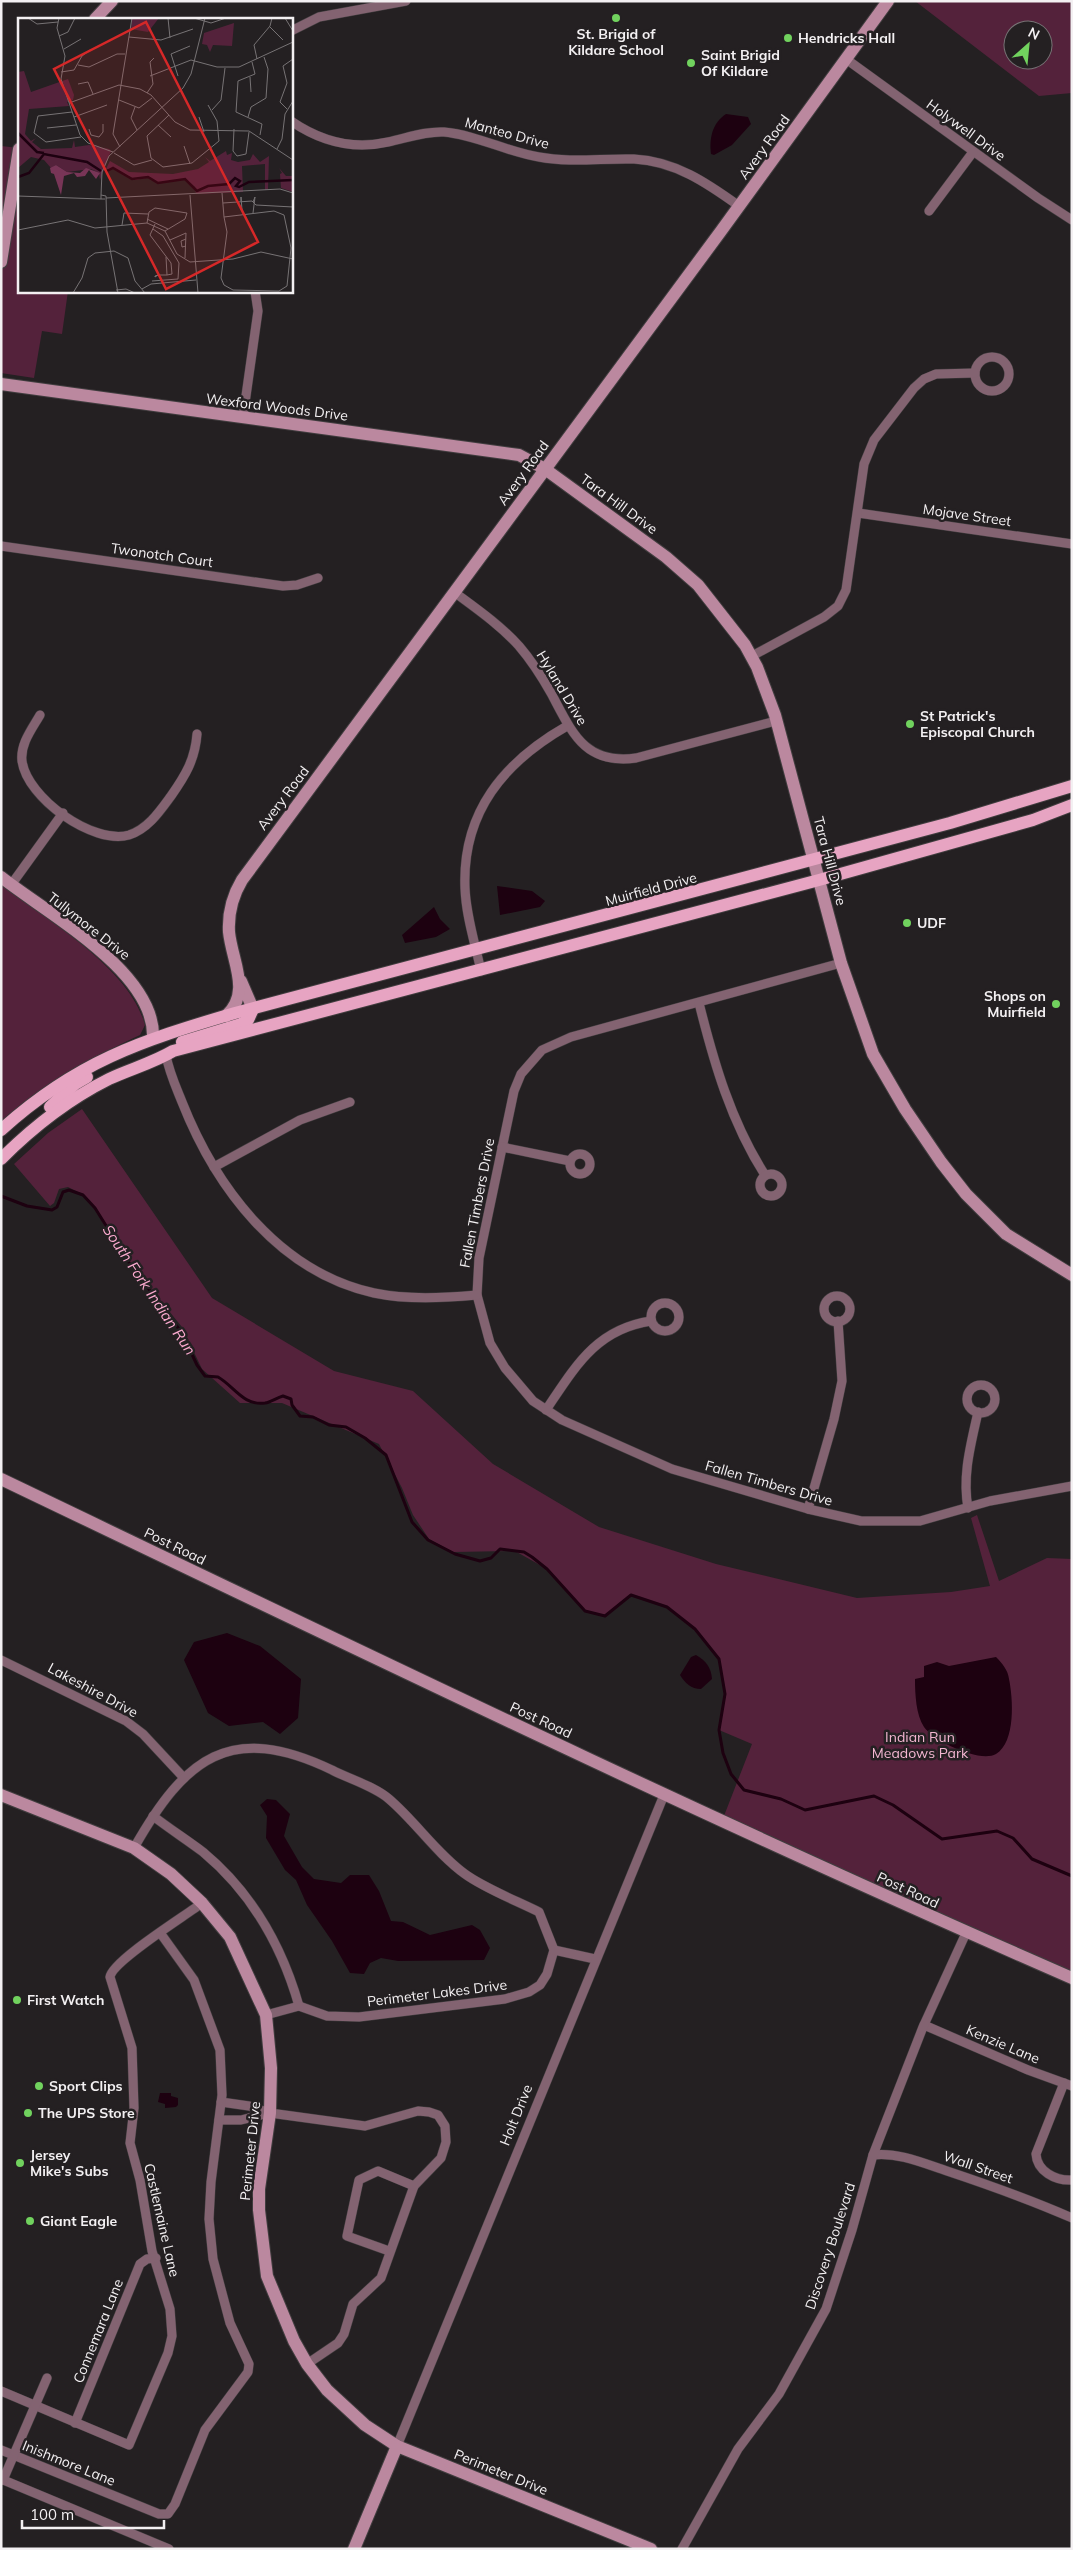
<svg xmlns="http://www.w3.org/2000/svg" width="1073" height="2550" viewBox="0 0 1073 2550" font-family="Mulish,sans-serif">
	<rect width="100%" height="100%" fill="#242022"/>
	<g fill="#54223b" fill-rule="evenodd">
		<path d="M915,1H1072V93L1039,96ZM1013,30H1043V60H1013Z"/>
		<path d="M1,146L19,148V291H68L62,334L42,331L34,378L1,373Z"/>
		<path d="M1,885C47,920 130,968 145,1025L140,1035C89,1059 44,1085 1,1121Z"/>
		<path d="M82,1109L212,1298L334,1371L413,1391L493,1464L599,1527L716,1564L857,1598L951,1592L990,1586L971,1518L977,1515L999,1581L1047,1558L1072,1559V1977L722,1821L752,1744L719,1730L725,1694L719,1660L695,1629L667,1607L631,1595L605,1616L585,1611L547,1569L515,1551L453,1552L429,1539L413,1515L402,1488L379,1444L282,1403H240L202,1369L182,1327L114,1244L95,1208L80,1193L68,1187L59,1189L54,1203L50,1206L14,1164L48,1133Z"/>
	</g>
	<g fill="#1d0110">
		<path d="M726,114L748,117L751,124L732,145L714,155L711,154C709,139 712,123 726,114Z"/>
		<path d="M497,886L532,891L545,901L540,907L500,915Z"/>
		<path d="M434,907L440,919L450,929L436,937L405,943L402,935Z"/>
		<path d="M227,1633L260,1646L301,1679L298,1718L280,1734L263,1722L229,1726L208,1713L184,1660L194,1642Z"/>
		<path d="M696,1655C706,1661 711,1667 712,1679L701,1689C691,1689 685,1683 680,1675L691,1657Z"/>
		<path d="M996,1657C1002,1663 1008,1670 1009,1679C1013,1698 1016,1742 996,1754C980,1763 935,1742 924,1727C916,1715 915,1694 915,1679L924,1677V1666L937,1662L949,1666Z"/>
		<path d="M267,1799L276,1800L290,1814L284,1836L302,1867L314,1879L341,1883L350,1875H369L379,1891L391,1921L403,1922L430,1935L472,1925L480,1930L490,1948L484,1960L398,1961L381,1958L370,1963L364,1974L350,1973L332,1941L307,1905L296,1880L285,1870L266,1838L267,1816L260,1805Z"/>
		<path d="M160,2093H171V2096L178,2098V2105L176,2107L165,2108V2104L158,2102Z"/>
	</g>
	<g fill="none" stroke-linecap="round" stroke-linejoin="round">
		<path stroke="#1d0110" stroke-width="3" d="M1,1196L27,1206L52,1210L57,1207L63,1192L69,1190L83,1195L95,1208L130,1264L182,1333L197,1365L205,1376L218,1377C234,1386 243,1406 265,1403C271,1402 276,1398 283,1396L291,1399L292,1405L300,1416L313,1417L329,1425L346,1427L365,1438L386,1455L412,1522L428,1540L455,1554L480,1561L491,1558L500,1549L524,1552L532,1557L547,1569L585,1611L605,1616L631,1595L667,1607L695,1629L719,1659L725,1694L719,1730L723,1753L731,1774L744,1790L781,1799L805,1810L874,1796L893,1805L942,1839L997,1831L1013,1838L1032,1859L1072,1876"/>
		<defs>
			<g id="street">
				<path d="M291,31L319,17L406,1"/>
				<path d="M846,59L1038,198L1072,220"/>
				<path d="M291,121C320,141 353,150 388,142C407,138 425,131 444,132C477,135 507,152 539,157C571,163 602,158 634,159C675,161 707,183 739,206"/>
				<path d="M929,211L973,152"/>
				<circle cx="992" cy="374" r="17"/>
				<path d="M243,417L258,311L255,291"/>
				<path d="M858,513L1072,544"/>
				<path d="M1,546L283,586L297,585L318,578"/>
				<path d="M454,592C477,609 500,625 519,646C531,660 542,677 551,693C572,732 584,765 636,758L776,721"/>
				<path d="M752,656L824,617L838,606L846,590L864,464L874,440L914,388L924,379L936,374L975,373"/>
				<path d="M40,715C32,729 20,744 22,761C27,798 93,845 129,835C148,829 160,811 171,796C185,776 195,760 197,734"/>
				<path d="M11,885L63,813"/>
				<path d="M841,963L571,1037L542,1050L521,1074L514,1091L479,1258L477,1295L490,1343L505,1368L533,1401L562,1420L672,1469L808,1509L861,1521H920L990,1501L1072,1486"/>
				<path d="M481,971C475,943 466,916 465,888C462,812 504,762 567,726"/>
				<path d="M699,1003C714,1063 731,1122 765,1175"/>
				<path d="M166,1055C169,1072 176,1087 182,1102C216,1188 279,1272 374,1293C408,1300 443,1298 477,1295"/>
				<path d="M502,1147L570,1161"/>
				<circle cx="580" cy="1164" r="10"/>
				<path d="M214,1167L300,1120L350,1102"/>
				<circle cx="771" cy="1185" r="11"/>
				<circle cx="837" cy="1309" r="13"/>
				<circle cx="665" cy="1317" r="14"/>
				<circle cx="981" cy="1399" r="14"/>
				<path d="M546,1410C575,1367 596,1329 651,1321"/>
				<path d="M968,1508C962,1475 971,1444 978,1412"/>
				<path d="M808,1509L834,1419L842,1381L838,1321"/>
				<path d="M1,1660L126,1721L143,1734L184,1778"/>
				<path d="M153,1816C170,1829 187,1840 203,1852C251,1892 282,1946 299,2006"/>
				<path d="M134,1848C185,1758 230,1721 332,1770C349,1779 374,1786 389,1799C416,1822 436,1853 465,1874C484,1888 517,1901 539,1912L554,1950L547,1974L540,1985L529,1992L505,1999L359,2017L327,2016L299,2006L266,2015"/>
				<path d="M554,1950L595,1959"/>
				<path d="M924,2025L1028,2070L1072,2086"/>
				<path d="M1064,2083L1036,2154C1037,2171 1055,2181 1072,2180"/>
				<path d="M221,2102L249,2106L270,2113L365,2126L418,2111L429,2112L438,2115L445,2126L446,2142L441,2158L414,2186L381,2278L353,2304L344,2334L338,2343L307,2364"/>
				<path d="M219,2120H241L269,2113"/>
				<path d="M873,2155C898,2152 923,2163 947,2171C989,2185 1031,2200 1072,2218"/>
				<path d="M389,2251L347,2236L359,2180L378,2171L414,2186"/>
				<path d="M1,2391L129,2445L168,2353L172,2336L170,2309L152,2251L140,2180L130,2143L134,2108L132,2048L110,1977C112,1961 185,1916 202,1903"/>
				<path d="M75,2423L140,2264L147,2259L156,2258"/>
				<path d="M397,2446L664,1795"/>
				<path d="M1,2450L159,2514H168L175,2504L205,2430L248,2372L249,2364L230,2323L213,2259L209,2219L211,2182L222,2095L220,2050L194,1980L161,1934"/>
				<path d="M1,2479L169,2549"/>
				<path d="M3,2480L47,2378"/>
				<path d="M682,2549L738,2449L779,2394L826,2309L852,2230L873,2155L923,2027L966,1933"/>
			</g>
			<g id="secondary">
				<path d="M95,19L112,1"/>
				<path d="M1,262L19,149"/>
				<path d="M1,384L519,455L545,469L666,557L698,585L745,645L757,667L775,715L841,963L873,1054L905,1109L941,1162L966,1194L1006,1234L1072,1275"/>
				<path d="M1,877C48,914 155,972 153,1037"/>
				<path d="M241,981L253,1009"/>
				<path d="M226,1016C252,992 232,962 229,932C228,914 233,895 242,880L721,231L888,1"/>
				<path d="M1,1479C356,1649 711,1821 1072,1978"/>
				<path d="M1,1795L134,1848L171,1874L202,1903L230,1937L266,2015L271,2068L270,2113L259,2189V2210L267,2276L294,2341L307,2364L327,2390L365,2425L397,2446L651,2549"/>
				<path d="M354,2549L397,2446"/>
			</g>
			<g id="primary">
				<path d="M182,1042L241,1024L248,1020L253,1009"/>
				<path d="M50,1107L75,1084L87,1077"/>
				<path d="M1,1130C76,1062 140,1041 235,1013L950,823L1072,786"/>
				<path d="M1,1159C33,1127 69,1099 109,1079C130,1069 153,1063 173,1051L819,880L1033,820L1072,805"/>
			</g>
		</defs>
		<use href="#street" stroke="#413d3f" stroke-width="10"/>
		<use href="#secondary" stroke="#413d3f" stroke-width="14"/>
		<use href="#primary" stroke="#413d3f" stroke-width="14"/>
		<use href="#street" stroke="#836371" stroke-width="9"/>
		<use href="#secondary" stroke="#bb889f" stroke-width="12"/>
		<use href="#primary" stroke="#e7a4c2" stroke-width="12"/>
	</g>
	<g fill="#71d25e" stroke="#242022" stroke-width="2">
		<circle cx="616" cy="18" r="5"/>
		<circle cx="788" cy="38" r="5"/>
		<circle cx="691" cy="63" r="5"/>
		<circle cx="910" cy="724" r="5"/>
		<circle cx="907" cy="923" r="5"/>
		<circle cx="1056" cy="1004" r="5"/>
		<circle cx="17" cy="2000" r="5"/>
		<circle cx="39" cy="2086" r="5"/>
		<circle cx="28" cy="2113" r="5"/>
		<circle cx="20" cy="2163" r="5"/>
		<circle cx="30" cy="2221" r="5"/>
	</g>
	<g text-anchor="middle" stroke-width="5" stroke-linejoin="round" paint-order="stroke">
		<g font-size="14" font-weight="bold" fill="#f3f0f2" stroke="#242022" text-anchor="start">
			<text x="616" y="39" text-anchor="middle">St. Brigid of<tspan x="616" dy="16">Kildare School</tspan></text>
			<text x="798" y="43">Hendricks Hall</text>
			<text x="701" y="60">Saint Brigid<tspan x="701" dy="16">Of Kildare</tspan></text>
			<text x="920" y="721">St Patrick's<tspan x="920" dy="16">Episcopal Church</tspan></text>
			<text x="917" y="928">UDF</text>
			<text x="1046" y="1001" text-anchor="end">Shops on<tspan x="1046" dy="16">Muirfield</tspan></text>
			<text x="27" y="2005">First Watch</text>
			<text x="49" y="2091">Sport Clips</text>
			<text x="38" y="2118">The UPS Store</text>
			<text x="30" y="2160">Jersey<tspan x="30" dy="16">Mike's Subs</tspan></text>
			<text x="40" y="2226">Giant Eagle</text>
		</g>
		<g font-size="14" fill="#f3f0f2" stroke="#242022">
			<text transform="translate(966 130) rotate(36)" y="5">Holywell Drive</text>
			<text transform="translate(507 133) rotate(15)" y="5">Manteo Drive</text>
			<text transform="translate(764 147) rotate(-54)" y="5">Avery Road</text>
			<text transform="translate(277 407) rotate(7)" y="5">Wexford Woods Drive</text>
			<text transform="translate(523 473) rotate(-54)" y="5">Avery Road</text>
			<text transform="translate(619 504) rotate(36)" y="5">Tara Hill Drive</text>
			<text transform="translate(967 515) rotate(8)" y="5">Mojave Street</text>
			<text transform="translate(162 555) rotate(8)" y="5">Twonotch Court</text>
			<text transform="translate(562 688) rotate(59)" y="5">Hyland Drive</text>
			<text transform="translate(283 798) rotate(-53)" y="5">Avery Road</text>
			<text transform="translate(830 861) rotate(75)" y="5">Tara Hill Drive</text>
			<text transform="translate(651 889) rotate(-15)" y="5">Muirfield Drive</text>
			<text transform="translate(89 926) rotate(38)" y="5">Tullymore Drive</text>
			<text transform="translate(477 1203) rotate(-79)" y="5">Fallen Timbers Drive</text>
			<text transform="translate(769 1483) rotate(16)" y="5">Fallen Timbers Drive</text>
			<text transform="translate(175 1546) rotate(26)" y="5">Post Road</text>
			<text transform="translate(93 1690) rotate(28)" y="5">Lakeshire Drive</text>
			<text transform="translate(541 1720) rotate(25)" y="5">Post Road</text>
			<text transform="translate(908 1890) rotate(25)" y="5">Post Road</text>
			<text transform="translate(437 1993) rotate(-7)" y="5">Perimeter Lakes Drive</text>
			<text transform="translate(1003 2044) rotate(23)" y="5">Kenzie Lane</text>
			<text transform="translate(516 2115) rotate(-68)" y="5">Holt Drive</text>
			<text transform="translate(250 2151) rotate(-84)" y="5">Perimeter Drive</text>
			<text transform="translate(978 2167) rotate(19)" y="5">Wall Street</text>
			<text transform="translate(162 2220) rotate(77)" y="5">Castlemaine Lane</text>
			<text transform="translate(830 2246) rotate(-72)" y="5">Discovery Boulevard</text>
			<text transform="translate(98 2331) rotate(-68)" y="5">Connemara Lane</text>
			<text transform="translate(69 2463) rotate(22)" y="5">Inishmore Lane</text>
			<text transform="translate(501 2472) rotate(22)" y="5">Perimeter Drive</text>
		</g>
		<g font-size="14" fill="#f3b6d1" stroke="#242022">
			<text x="920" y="1742">Indian Run<tspan x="920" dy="16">Meadows Park</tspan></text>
		</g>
		<g font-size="15" font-style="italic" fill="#fbaacf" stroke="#242022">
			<text transform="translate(149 1290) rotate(56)" y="5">South Fork Indian Run</text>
		</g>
	</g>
	<g transform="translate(18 18)">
		<rect width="275" height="275" fill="#242022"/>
		<path d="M114,0H141L130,14L113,11ZM216,5L214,28L195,27L192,34L189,27L184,26L186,15ZM6,53L13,74L50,61L56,77L55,82L49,84L51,88L11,91L7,116L13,123L18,120L14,124L23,131L54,130L56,122L57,129L71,127L91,131L93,133L82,162L81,155L73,151L49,154L38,147L33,150L26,142L13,139L0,150V54ZM208,133L209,137L214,135L213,142L220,144L232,142L235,136L242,144L251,138L250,171L247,172V146L224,148L225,174L178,176L177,169L167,161L140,165L132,159L118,162L97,151H88L92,143L111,154L155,156L180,151L191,144L187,139L192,143ZM261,150L268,158H275V174L263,170L262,156L264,155Z" fill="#54223b"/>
		<path d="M38,147L49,154L62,155L68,150L82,155L78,161L71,152L67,158L59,159L56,155L46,158L43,177L36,156L33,155L32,150Z" fill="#783557"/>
		<path fill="none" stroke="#1d0110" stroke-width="2.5" d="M0,115L19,134L26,135M87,154L95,150L114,161L130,159L140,165L167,161L179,173L190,168L211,166L217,160L222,163L218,168L221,169L231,164L275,162M0,159L11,155L26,136L69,144L83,153"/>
		<path fill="none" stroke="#777375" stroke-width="1" d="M10,0L19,6L40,4M41,0L39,10L47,38L43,61L62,117L70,125L95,134M150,0L152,20M176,0L193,5L208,0M267,0L275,13M252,9L265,22M41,18L50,14L57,0M111,19L143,22L175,11M46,31L63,21M239,41L236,27L252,8L254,0M234,44L237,56L220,63L218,94L244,106L242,117M60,47L71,49L99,36H107M43,54L56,52L64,38L72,32M132,58L173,42L199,49H221L275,24M160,58L153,36L172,28M232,59L233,74M60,66L70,64L75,76M129,75L135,66L132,44L136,40M101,82L121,90L134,80M51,85L101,67L122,71L133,77L157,104L172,112L231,113L275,142M117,89L113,100L119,112M269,91L262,84L269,65L265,48L275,41M194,92L203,82L207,50M54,94L20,98L16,115L28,124L63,119M151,97L129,118L133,140L145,149L174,145L201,123L199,103L190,87M56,99L89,87M181,99L186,114M230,99L233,89L248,80L250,51L246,39M140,107L153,119M29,110L58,107M71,111L73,117L81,119L85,114V106M216,111L215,133L219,138L228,136L231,114M166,128L172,146M102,129L95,116L114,0M259,131L264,121L267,96L275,83M96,135L116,147L134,142M204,175L206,199L209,214L203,260L206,267L215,272L261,273L269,268L273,230L266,197L256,193L206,199M83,177L84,154L91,138L165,70L173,56L187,0M172,177L180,275M0,178L83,181M88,180L262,171L275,175M87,181H83V177L88,178L89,214L100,275M223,183V179L224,192M235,184L237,179L235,195M205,185L234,183L238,187L275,189M129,201L150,211M129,205L131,194L137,190L169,195L167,201L147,213M137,206L132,217L153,245L154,256L149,257H140L137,258V259L140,257M104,207L106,195L130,196M0,212L50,202L77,210L129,205L147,213L159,236L172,244L215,241L243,234L275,241M168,221L163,223L164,229L168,228M152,222L168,215L167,240M148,239L149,257M134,263L160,261L161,245L145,218L135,211M124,271L133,266L178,262M98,272L108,271L117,275M55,275L64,260L70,240L77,235L96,233L110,240L117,263L127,275"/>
		<path fill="#d62828" fill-opacity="0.15" stroke="#d62828" stroke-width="2.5" d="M128,4L240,224L148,271L36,51Z"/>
		<rect width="275" height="275" fill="none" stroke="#f3f0f2" stroke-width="2.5"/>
	</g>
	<rect width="1073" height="2550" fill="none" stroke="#f3f0f2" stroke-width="5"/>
	<g transform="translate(1028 45) rotate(27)"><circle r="24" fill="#242022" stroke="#777375"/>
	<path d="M0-4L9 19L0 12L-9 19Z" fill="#71d25e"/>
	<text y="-8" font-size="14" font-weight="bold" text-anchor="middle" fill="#f3f0f2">N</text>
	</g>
	<path d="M22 2520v8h142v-8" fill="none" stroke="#f3f0f2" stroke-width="2.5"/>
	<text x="30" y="2520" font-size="15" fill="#f3f0f2" stroke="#242022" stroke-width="4" paint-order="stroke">100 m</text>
</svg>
